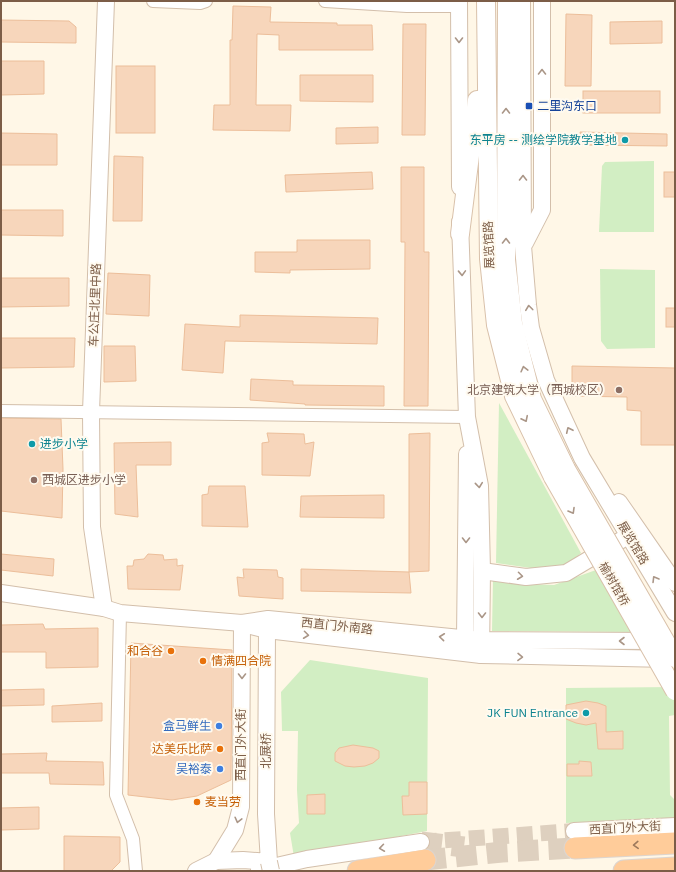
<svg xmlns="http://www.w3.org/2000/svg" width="676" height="872" viewBox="0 0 676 872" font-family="'IBM Plex Sans','Noto Sans SC',sans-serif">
	<rect width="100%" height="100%" fill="#fff7e7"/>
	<g fill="#d2eec3">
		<path d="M654,161V232H599L602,166L605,162Z"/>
		<path d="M600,269L655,270V348L607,349L601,341Z"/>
		<path d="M499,403L581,553L567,565L531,568L496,563Z"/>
		<path d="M596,570L633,632L492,631L493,579L526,584L554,585Z"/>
		<path d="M310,660L428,678L427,831L294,857L290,833L299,823L297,790L298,731H282L281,692Z"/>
		<path d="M675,687V715L669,716L670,795L675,800V818L566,823V688Z"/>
	</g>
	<g fill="#f7d6bb" stroke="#ecbe9a">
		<path d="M233,6L271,7L270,22L337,23V25H372L373,50H279V35L257,34L256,105H291L290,131L213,130L214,105H230V40H232Z"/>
		<path d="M566,14L592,15L591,86H565Z"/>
		<path d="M1,20L69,21L76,27V43L1,42Z"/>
		<path d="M662,21V43L610,44V22Z"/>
		<path d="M403,24H426L425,135H402Z"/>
		<path d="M1,61H44V94L1,95Z"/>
		<rect x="116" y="66" width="39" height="67"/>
		<path d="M300,75H373V102L300,101Z"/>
		<rect x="583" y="91" width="77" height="22"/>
		<path d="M378,127V143L336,144V128Z"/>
		<path d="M580,132L667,134V146L583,145Z"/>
		<path d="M1,133L57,134V165H1Z"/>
		<path d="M114,156L143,157L142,221H113Z"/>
		<path d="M401,167H424V252H429L428,406H404L405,242H401Z"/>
		<path d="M372,172L373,189L286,192L285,175Z"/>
		<rect x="664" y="172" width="11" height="25"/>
		<path d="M1,210H63V236L1,235Z"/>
		<path d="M297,240H370V269L290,270V273L255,272V252H297Z"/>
		<path d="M108,273L150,275L149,316L106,314Z"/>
		<path d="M1,278H69V306L1,307Z"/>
		<rect x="666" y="308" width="9" height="19"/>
		<path d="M240,315L378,318L377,344L225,341L223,373L182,370L185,324L240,327Z"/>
		<path d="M1,338H75L74,367L1,368Z"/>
		<path d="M104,346H135L136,381L104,382Z"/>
		<path d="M572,366L675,368V445H641V411L627,410V397L572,396Z"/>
		<path d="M251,379L293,381V385L384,386V406L305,405V404L250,400Z"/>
		<path d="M1,418L61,419L63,469L62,518L1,511Z"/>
		<path d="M267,433L304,434L305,444L314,442L310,476L262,475V443L269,442Z"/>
		<path d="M430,433L429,571L409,572V434Z"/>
		<path d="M171,442V465H136L138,517L115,514L114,443Z"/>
		<path d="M209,486H245L248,527L202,526V495L208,494Z"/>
		<path d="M384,495V518L300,517L301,496Z"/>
		<path d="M1,554L54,559L53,576L1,570Z"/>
		<path d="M148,554L163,555L164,560L177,559V566L183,565L180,590L128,589L127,566H133L134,560L144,559Z"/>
		<path d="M243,569L277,570L278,577L283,578V599L239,596L237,577L244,578Z"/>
		<path d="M301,569L409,572L411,593L301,591Z"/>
		<path d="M43,624L45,629L98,628V667L46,668V652H1V625Z"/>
		<path d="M131,643L232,650L231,780L197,796L172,800L128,795Z"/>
		<path d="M44,689V705L1,706V690Z"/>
		<path d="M586,701L598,703L606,706V732L623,731V749H598L596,723L586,725L576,723L566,719V705Z"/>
		<path d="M102,703V721L52,722V706Z"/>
		<path d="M353,745L373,748L379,751V758L373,763L365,766L354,767L345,766L335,761V753L339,748Z"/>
		<path d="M47,753L46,761L103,762L104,785L50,784L49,773H1V754Z"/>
		<path d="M579,761L591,762L592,776H567V764H579Z"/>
		<path d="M409,782H427V814L403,815L402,796H409Z"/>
		<path d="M325,794V814H307V795Z"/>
		<path d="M39,807V829L1,830V808Z"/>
		<path d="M64,836L120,837V862L111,871H64Z"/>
	</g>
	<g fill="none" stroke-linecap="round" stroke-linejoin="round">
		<path stroke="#ded0bf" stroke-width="16" stroke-dasharray="16 8" stroke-linecap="butt" d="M421,842L574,831"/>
		<g stroke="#ded0bf" stroke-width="21" stroke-dasharray="21 10" stroke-linecap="butt">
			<path d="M421,842L464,847"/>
			<path d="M425,860L502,852L575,848"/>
		</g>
		<defs>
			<g id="minor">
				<path d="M153,1L200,3L206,1"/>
				<path d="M325,1L407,6H459"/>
				<path d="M1,411L467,417"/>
				<path d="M120,613L116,795L133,839L136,871"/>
			</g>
			<g id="tertiary">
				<path d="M459,1L460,187"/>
				<path d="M522,1L523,246L528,305L531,328L546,380L582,458L675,613"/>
				<path d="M460,222L467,417L480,486L482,571L481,655"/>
				<path d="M525,243L542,210V1"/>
				<path d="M619,502L675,583"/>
				<path d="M482,571L526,577L566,573L628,536"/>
				<path d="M1,593L104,608L120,613L242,623L268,619L481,640L657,641"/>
				<path d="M104,608L92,527L91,412L106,1"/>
				<path d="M251,626L267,630L481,655L668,659"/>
				<path d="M465,639L467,454"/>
				<path d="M574,831L675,826"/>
				<path d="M216,861L235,830L241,807L242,623"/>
				<path d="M259,870L307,859L421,842"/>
				<path d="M196,871L216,861L243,860L269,862L266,814L267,630L268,620"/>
			</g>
			<g id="secondary">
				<path d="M486,1L489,259L496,325L514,396L553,477"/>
				<path d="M507,1L506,260L513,323L532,399L566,469"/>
				<path d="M460,234L477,100"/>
			</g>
			<g id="trunk">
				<path d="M575,848L675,843"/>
				<path d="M358,871L425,860"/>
				<path d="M624,871L675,868"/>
			</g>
		</defs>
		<use href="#minor" stroke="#d3bfab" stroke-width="14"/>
		<use href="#tertiary" stroke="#d3bfab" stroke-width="18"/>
		<use href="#secondary" stroke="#d9c1aa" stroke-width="20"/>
		<use href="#trunk" stroke="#ddd5cf" stroke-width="23"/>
		<use href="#minor" stroke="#fff" stroke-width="12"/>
		<use href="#tertiary" stroke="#fff" stroke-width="16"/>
		<use href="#secondary" stroke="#fff" stroke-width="18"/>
		<use href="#trunk" stroke="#ffcc9a" stroke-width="21"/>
		<defs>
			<path id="tertiary-bridge" d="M269,862L271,871"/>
			<g id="secondary-bridge">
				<path d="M566,469L675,658"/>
				<path d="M553,477L675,691"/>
			</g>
		</defs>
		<use href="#tertiary-bridge" stroke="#d3bfab" stroke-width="18" stroke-linecap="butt"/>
		<use href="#secondary-bridge" stroke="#d9c1aa" stroke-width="20" stroke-linecap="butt"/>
		<use href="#tertiary-bridge" stroke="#fff" stroke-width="16"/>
		<use href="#secondary-bridge" stroke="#fff" stroke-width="18"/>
	</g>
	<defs><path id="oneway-chevron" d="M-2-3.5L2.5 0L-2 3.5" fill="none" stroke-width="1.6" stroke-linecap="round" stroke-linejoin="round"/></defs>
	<g stroke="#aa9687">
		<use href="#oneway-chevron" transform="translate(459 40) rotate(90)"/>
		<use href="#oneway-chevron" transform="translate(542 72) rotate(-90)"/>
		<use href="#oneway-chevron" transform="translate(506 111) rotate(-90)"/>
		<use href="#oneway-chevron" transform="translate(523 178) rotate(-90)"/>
		<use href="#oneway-chevron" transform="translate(506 241) rotate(-90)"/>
		<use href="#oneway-chevron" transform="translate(462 273) rotate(88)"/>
		<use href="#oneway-chevron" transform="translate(529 308) rotate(-97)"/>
		<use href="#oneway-chevron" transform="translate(524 369) rotate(-104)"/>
		<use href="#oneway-chevron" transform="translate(525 419) rotate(64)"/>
		<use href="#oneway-chevron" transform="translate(569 430) rotate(-115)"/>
		<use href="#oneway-chevron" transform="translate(479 485) rotate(84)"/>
		<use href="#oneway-chevron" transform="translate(572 511) rotate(60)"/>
		<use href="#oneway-chevron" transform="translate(466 540) rotate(90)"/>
		<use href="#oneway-chevron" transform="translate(520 576) rotate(7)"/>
		<use href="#oneway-chevron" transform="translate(655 579) rotate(-121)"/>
		<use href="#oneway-chevron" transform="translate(482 615) rotate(90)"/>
		<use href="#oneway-chevron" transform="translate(306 635) rotate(7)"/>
		<use href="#oneway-chevron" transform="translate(442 637) rotate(-174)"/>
		<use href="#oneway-chevron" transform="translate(622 641) rotate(180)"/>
		<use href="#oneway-chevron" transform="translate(520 657) rotate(1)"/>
		<use href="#oneway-chevron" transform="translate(242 676) rotate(90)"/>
		<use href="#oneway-chevron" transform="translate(238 820) rotate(104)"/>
		<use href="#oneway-chevron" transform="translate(382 848) rotate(172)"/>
	</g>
	<use stroke="#9d795c" href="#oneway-chevron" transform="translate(636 845) rotate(177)"/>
	<rect fill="#1a4fb4" stroke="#fffaef" stroke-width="1.5" x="525" y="102" width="8" height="8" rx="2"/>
	<g fill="#0f9aa8" stroke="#fffaef" stroke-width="1.5">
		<circle cx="625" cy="140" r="4"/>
		<circle cx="32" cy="444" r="4"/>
		<circle cx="586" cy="713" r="4"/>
	</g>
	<g fill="#8d6e63" stroke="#fffaef" stroke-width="1.5">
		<circle cx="619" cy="390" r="4"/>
		<circle cx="34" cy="480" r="4"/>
	</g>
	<g fill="#e8710a" stroke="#fffaef" stroke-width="1.5">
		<circle cx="171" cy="651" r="4"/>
		<circle cx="203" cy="661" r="4"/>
		<circle cx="220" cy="749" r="4"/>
		<circle cx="197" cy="802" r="4"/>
	</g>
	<g fill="#3f7fe0" stroke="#fffaef" stroke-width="1.5">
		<circle cx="219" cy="726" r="4"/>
		<circle cx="220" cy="769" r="4"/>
	</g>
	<g text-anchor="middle" stroke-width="4" stroke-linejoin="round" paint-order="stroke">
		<g font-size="12" fill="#164399" stroke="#fffaef" text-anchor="start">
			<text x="537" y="110">二里沟东口</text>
		</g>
		<g font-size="12" fill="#0d838f" stroke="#fffaef" text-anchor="end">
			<text x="617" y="144">东平房 -- 测绘学院教学基地</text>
			<text x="40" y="448" text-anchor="start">进步小学</text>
			<text x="578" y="717">JK FUN Entrance</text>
		</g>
		<g font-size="12" fill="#7c5d47" stroke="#fffaef">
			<text transform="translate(489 245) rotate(-92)" y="4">展览馆路</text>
			<text transform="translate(95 305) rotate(-88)" y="4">车公庄北里中路</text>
			<text transform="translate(633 543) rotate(59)" y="4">展览馆路</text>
			<text transform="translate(614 584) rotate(60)" y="4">榆树馆桥</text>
			<text transform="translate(337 626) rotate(6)" y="4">西直门外南路</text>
			<text transform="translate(241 745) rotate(-90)" y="4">西直门外大街</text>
			<text transform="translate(266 751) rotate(-90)" y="4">北展桥</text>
			<text transform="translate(625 828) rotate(-3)" y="4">西直门外大街</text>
		</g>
		<g font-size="12" fill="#785e54" stroke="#fffaef" text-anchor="end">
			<text x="611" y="394">北京建筑大学（西城校区）</text>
			<text x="42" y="484" text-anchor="start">西城区进步小学</text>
		</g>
		<g font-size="12" fill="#c56008" stroke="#fffaef" text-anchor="end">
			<text x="163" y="655">和合谷</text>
			<text x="211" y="665" text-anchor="start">情满四合院</text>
			<text x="212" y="753">达美乐比萨</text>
			<text x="205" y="806" text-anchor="start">麦当劳</text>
		</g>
		<g font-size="12" fill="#366cbe" stroke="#fffaef" text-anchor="end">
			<text x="211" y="730">盒马鲜生</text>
			<text x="212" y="773">吴裕泰</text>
		</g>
	</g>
	<rect width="676" height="872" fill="none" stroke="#7c5d47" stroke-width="4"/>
</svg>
